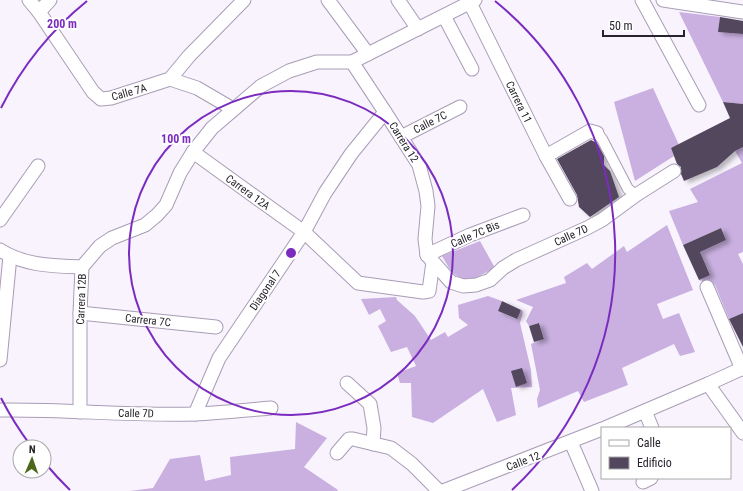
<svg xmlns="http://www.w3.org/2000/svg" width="743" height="491" viewBox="0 0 743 491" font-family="'Roboto Condensed',sans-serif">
	<defs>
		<filter id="shadow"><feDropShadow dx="4.5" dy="2.5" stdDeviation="2" flood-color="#0004"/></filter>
	</defs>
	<rect width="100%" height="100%" fill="#f8f3fd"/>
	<g fill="#c9b0e0">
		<path d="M679,12L720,17L719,32L743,34V104L723,102Z"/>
		<path d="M653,88L679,145L671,148L674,156L635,181L614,102Z"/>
		<path d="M743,147V252L738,254L743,264V313L729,319L715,285L699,280L710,274L700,252L726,240L721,228L683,245L669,211L698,202L690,189L742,163L735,151Z"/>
		<path d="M667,225L693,290L657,304L663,319L679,313L695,352L680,356L674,344L622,368L628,385L584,402L578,391L538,408L537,399L540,390L531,344L544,338L539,323L529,326L526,321L533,307L516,300L566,283L564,277L587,263L592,269L624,246L627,252Z"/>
		<path d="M480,241L495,268L469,281C452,276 451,271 442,256Z"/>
		<path d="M488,296L502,301L498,311L516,319L521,310L523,311L520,323L531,370L532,387L511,388L516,415L497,422L483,389L433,423L412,417L411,383H400L397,373L416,366L407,347L391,352L378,326L386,321L380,309L369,315L361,299L396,297L397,300L415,316L431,340L445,332L448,337L468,325L459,318L458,305Z"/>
		<path d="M296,422L327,438L304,467L338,490L337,491H130L153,488L170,459L200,455L205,481L231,475L230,457L295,449Z"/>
	</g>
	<g fill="#52475d" filter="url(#shadow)">
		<path d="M720,17L743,21V34L718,32Z"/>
		<path d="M723,102L743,104V147L735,151L717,167L684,181L681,174V167L677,164L671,148L730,118Z"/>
		<path d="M591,140L597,143L604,156V165L610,171L619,197L590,217L579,207L577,195L557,159Z"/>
		<path d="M721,228L726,240L700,252L710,275L699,280L683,245Z"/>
		<path d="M502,301L521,310L517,319L498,311Z"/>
		<path d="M743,313V347L729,319Z"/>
		<path d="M539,323L544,339L534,342L529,326Z"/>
		<path d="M522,368L527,383L516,387L511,371Z"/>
	</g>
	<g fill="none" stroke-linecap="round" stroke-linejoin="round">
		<defs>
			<path id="pedestrian" d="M597,133L602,139L628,189L636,195"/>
			<g id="minor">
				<path d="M29,0L39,12L93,92L101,99L111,98L170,79L189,56L244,0"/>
				<path d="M328,0L368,54"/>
				<path d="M398,0L418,29"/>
				<path d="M642,0L699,105"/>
				<path d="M663,0L743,12"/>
				<path d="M470,3L546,156L570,199"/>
				<path d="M39,12L50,0"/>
				<path d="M444,16L472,69"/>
				<path d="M352,62L385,112L419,165L426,191L428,206L425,239L427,255L451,282L463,286L476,285L490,280L503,268L516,260L587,228L602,220L636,195L674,171"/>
				<path d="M170,79L197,88L233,109"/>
				<path d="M401,137L460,107"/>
				<path d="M193,152L304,232L358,283L423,292L429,291L433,262"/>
				<path d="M546,156L590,131L597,133"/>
				<path d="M0,220L38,166"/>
				<path d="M0,250C25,266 54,266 82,267"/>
				<path d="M427,255L470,235L523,215"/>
				<path d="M707,287L742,369"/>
				<path d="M80,313L216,327"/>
				<path d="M0,360L10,256"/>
				<path d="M347,383L370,404L374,428L373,444"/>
				<path d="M708,384L743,433"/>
				<path d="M0,410C65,409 130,416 195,414C221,413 246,410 271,408"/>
				<path d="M645,411L652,428"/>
				<path d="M80,412V313L82,267L100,246L112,238L145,225L157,215L166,205L180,173L193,152L212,128L261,86L289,71L317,62H352L475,0"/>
				<path d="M195,414L219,358L304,232L325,193L351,154L385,112"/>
				<path d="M605,428L708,384L743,368"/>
				<path d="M571,442L592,491"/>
				<path d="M337,453L349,439H353L391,448L412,464L439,491"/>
				<path d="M643,482L651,478"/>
				<path d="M443,491L602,429"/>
			</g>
		</defs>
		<use href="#pedestrian" stroke="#a99db6" stroke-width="12"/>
		<use href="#minor" stroke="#a99db6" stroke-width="15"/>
		<use href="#pedestrian" stroke="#fff" stroke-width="10"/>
		<use href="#minor" stroke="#fff" stroke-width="13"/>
	</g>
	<g fill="none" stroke="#7b2cbf" stroke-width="2">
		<circle cx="291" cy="253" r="162"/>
		<path d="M70 490A324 324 0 0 1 45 463M31 446A324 324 0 0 1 1 398M1 108A324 324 0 0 1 87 1M495 1A324 324 0 0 1 512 490"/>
	</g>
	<g text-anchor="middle" stroke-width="4" stroke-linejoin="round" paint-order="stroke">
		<g font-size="11" fill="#27222b" stroke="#fff">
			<text transform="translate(129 92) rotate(-16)" y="4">Calle 7A</text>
			<text transform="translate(519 102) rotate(64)" y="4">Carrera 11</text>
			<text transform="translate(430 122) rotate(-27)" y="4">Calle 7C</text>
			<text transform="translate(404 142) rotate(58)" y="4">Carrera 12</text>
			<text transform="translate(248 192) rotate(36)" y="4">Carrera 12A</text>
			<text transform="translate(475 234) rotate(-23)" y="4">Calle 7C Bis</text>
			<text transform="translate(571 235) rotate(-25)" y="4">Calle 7D</text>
			<text transform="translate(265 290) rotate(-56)" y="4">Diagonal 7</text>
			<text transform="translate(81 299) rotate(-88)" y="4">Carrera 12B</text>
			<text transform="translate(148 320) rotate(6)" y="4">Carrera 7C</text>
			<text transform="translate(136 413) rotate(1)" y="4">Calle 7D</text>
			<text transform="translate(523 461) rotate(-21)" y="4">Calle 12</text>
		</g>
	</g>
	<circle cx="291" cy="253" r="6" fill="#7b2cbf" stroke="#fff" stroke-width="2"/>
	<g font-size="12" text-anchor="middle" font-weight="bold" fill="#7b2cbf" stroke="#fff" stroke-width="4" stroke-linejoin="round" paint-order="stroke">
		<text x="62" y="28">200 m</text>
		<text x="176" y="143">100 m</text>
	</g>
	<rect x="601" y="427" width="130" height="52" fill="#ffffff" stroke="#a9a7aa"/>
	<rect x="609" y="440" width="20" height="6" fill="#ffffff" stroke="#a9a7aa"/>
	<text x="637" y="447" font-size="12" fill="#27222b">Calle</text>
	<rect x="609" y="457" width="20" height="12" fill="#52475d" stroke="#a9a7aa"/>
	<text x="637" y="467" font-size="12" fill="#27222b">Edificio</text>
	<g transform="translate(32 459) rotate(2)"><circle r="19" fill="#ffffff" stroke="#a9a7aa"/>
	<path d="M0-3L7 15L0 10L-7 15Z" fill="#4b681c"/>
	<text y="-6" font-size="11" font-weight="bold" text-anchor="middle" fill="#27222b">N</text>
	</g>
	<path d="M603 30v6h81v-6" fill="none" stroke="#27222b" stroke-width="2"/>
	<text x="609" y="30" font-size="12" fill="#27222b" stroke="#ffffff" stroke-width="3" paint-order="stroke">50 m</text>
</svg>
